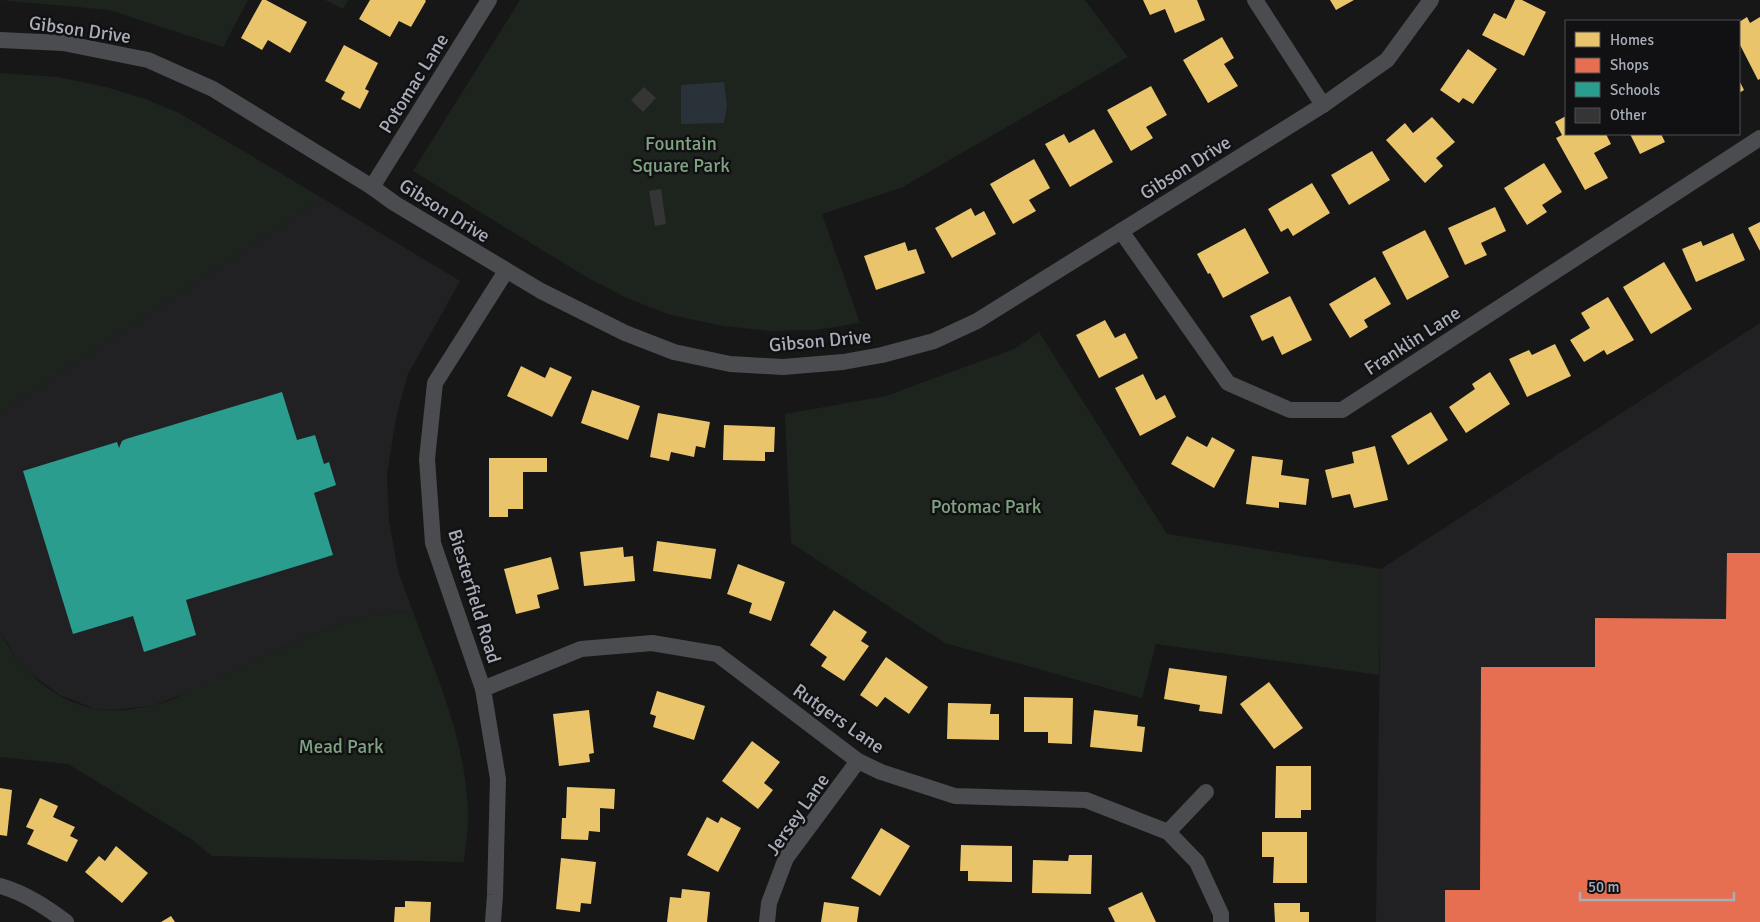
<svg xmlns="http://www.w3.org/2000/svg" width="1760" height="922" viewBox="0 0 1760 922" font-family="Signika,sans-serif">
	<rect width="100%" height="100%" fill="#171717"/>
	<g fill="#212123">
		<path d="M322,198L460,281L408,374L396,418L387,474L389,521L398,571L413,612L386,613L359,618L323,631L284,647L195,690L151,706L113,710L95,709L60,695L31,674L18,661L0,631V414L10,406Z"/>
		<path d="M1760,323V922H1376L1381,569Z"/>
	</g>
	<g fill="#1d241e">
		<path d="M0,0H248L223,47L109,10Z"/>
		<path d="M325,0H348L343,9Z"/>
		<path d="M520,0H1085L1128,57L903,187L822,214L860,323L816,330L770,331L723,326L671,315L629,299L588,278L413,171Z"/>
		<path d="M0,73L57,77L106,87L145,99L179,113L322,198L10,406L0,414Z"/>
		<path d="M1039,332L1167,534L1381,569L1379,675L1156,644L1142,698L945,643L791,543L785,414L886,396L1014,349Z"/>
		<path d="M413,612C437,676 466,742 468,812C469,828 465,845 464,862L212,856L191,839L68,764L0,757V631C17,668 54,701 95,709C121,713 146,708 171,700L284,647L323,631L359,618L386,613Z"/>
	</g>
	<path fill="#2a3239" d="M724,82L727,106L724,123L681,124V85Z"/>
	<g fill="#e9c46a">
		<path d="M262,0H266L307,22L290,53L268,40L262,50L241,38Z"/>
		<path d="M370,0H425L426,1L411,27L399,21L390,37L359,19Z"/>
		<path d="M1143,0H1197L1205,20L1175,33L1165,9L1150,15Z"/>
		<path d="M1330,0H1354L1336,10Z"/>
		<path d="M1515,0H1522L1546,12L1524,56L1482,35L1494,13L1506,19Z"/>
		<path d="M1747,17L1750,23L1760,17V79L1758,80L1739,43V22Z"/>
		<path d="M1222,37L1234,58L1224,64L1238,86L1208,103L1183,60Z"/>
		<path d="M344,45L378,63L365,89L369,91L360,109L341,99L345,92L325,81Z"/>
		<path d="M1468,49L1497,69L1473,104L1463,98L1459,103L1440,90Z"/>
		<path d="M1739,80L1744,90L1739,93Z"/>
		<path d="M1151,86L1167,115L1146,127L1153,138L1131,151L1107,110Z"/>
		<path d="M1566,116V134H1606L1611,144L1594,153L1608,178L1585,190L1556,138L1562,135L1555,122Z"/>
		<path d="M1432,117L1455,142L1436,158L1443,166L1425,183L1386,140L1405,123L1413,133Z"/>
		<path d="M1094,129L1113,162L1070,187L1045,144L1064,134L1069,143Z"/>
		<path d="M1630,134H1661L1665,142L1640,154Z"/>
		<path d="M1372,151L1390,180L1349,205L1331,175Z"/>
		<path d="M1034,159L1050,188L1029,200L1036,211L1013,224L990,184Z"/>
		<path d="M1544,163L1562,192L1542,205L1547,212L1527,225L1504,188Z"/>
		<path d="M1312,183L1330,213L1293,236L1288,228L1281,232L1268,209Z"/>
		<path d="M1495,207L1506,231L1481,243L1487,255L1465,265L1448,228Z"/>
		<path d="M971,208L975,216L984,211L996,234L952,258L935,228Z"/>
		<path d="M1760,222V251L1748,228Z"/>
		<path d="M1245,228L1269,273L1223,298L1210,273L1208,274L1197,254Z"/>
		<path d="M1425,230L1449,277L1407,300L1382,252Z"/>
		<path d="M1733,233L1745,260L1696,282L1682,249L1701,241L1703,246Z"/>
		<path d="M905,242L908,251L916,249L925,273L876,290L864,256Z"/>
		<path d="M1664,262L1692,309L1651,334L1623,287Z"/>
		<path d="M1375,277L1391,304L1364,320L1368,327L1350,338L1329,304Z"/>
		<path d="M1290,296L1312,340L1282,355L1273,336L1262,341L1250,316Z"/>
		<path d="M1608,297L1634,340L1607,355L1604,350L1584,362L1570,340L1590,328L1581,313Z"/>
		<path d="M1105,320L1115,338L1125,333L1138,358L1099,378L1076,335Z"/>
		<path d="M1555,344L1571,376L1527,397L1509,359L1529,350L1532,355Z"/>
		<path d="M521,366L545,378L550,367L572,377L552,417L507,396Z"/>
		<path d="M1490,372L1510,404L1466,433L1449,407L1475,389L1472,384Z"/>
		<path d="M1143,374L1156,400L1165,395L1176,417L1140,436L1115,388Z"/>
		<path d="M592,390L640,406L628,440L581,423Z"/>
		<path d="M1431,412L1448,440L1408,465L1391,436Z"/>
		<path d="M658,413L710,422L705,448L696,446L694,457L671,452L669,461L650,457Z"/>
		<path d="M724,425L775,427L774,452H765V461L723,460Z"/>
		<path d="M1187,436L1207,447L1212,437L1235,450L1214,488L1171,464Z"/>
		<path d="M1375,446L1388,500L1354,508L1350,494L1332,498L1325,470L1354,463L1352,452Z"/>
		<path d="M1252,456L1283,460L1281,475L1309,479L1306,505L1279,502V508L1246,504Z"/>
		<path d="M489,458H547V472H523V509H508V517H489Z"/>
		<path d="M657,541L716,549L711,579L653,571Z"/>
		<path d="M623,547L624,557L633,556L635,581L584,586L580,552Z"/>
		<path d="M551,557L559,589L537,595L540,608L516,614L504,569Z"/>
		<path d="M738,564L785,582L771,621L749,613L752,603L727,594Z"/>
		<path d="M834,610L867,632L861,641L869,646L844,681L821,666L827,657L810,645Z"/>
		<path d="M886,657L928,687L909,714L885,697L877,707L860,695Z"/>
		<path d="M1169,668L1227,676L1222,714L1199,711L1200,705L1164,699Z"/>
		<path d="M1269,682L1303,728L1274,749L1240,704Z"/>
		<path d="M657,691L705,706L694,740L653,727L656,716L650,714Z"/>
		<path d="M1024,697L1073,698L1072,744L1048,743V732H1024Z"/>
		<path d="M948,703L991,704L990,714H999V740L947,739Z"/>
		<path d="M589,710L594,753L589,754L590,762L559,766L553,714Z"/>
		<path d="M1094,710L1138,715L1137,726L1145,727L1142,752L1090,747Z"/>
		<path d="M752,741L780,762L764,783L773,790L758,809L722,781Z"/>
		<path d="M1276,766H1311V810H1301V818H1275Z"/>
		<path d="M567,787L615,789L614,809L600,808V832L589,831L588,840L561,839L562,818H566Z"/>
		<path d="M0,788L12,790L7,836L0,835Z"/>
		<path d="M40,798L58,806L53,817L75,827L70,836L78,840L67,862L27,844L34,830L26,827Z"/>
		<path d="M707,817L718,823L721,817L741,828L718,872L687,855Z"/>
		<path d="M881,828L910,846L880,896L851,878Z"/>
		<path d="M1262,832H1307V883H1273L1274,857H1262Z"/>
		<path d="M961,845L1012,846V882L968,881V871H960Z"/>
		<path d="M116,846L148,873L122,903L85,872L99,856L105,861Z"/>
		<path d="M1069,855H1092L1091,894L1032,893L1033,860L1068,861Z"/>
		<path d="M561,858L596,862L591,904L581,903L580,912L556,909Z"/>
		<path d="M682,889L710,892L707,922H667L670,897L681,898Z"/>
		<path d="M1142,892L1156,922H1115L1108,908Z"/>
		<path d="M405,901L431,902L430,922H394L395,907H405Z"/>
		<path d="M824,902L859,907L857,922H821Z"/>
		<path d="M1274,903H1300V912H1309V922H1275Z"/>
		<path d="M171,916L175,922H161Z"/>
	</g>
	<path fill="#e76f51" d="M1727,553H1760V922H1445V890H1480L1481,667H1595V618L1726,619Z"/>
	<path fill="#2a9d8f" d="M282,392L297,440L315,435L324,464L329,462L336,485L314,493L333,555L186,600L196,635L144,652L133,616L73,634L23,471L117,442L119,448L122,441L126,439Z"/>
	<g fill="#353536">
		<path d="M644,87L656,98L643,112L631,100Z"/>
		<path d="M661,189L666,224L655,226L649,191Z"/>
	</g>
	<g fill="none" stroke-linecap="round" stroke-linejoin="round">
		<g stroke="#4b4c50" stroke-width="16">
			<path d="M1255,0L1323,105"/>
			<path d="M0,40L63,43L148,60L213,89L372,187L394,203L541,291L625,333L674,352L730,364L783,367L843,362L882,355L934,341L977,321L1323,105L1387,60L1431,0"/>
			<path d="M372,187L489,0"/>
			<path d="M1121,231L1228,383L1290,410H1342L1760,138"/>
			<path d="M483,689L581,649L652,643L717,654L858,761L881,772L955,796L1086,800L1168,832L1197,862L1221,914V922"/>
			<path d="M1168,832L1206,792"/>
			<path d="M0,886C25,893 46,907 66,922"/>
			<path d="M493,922L495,895L498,779L483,689L433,543L427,459L435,383L506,271"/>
			<path d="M767,922L769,903L786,858L858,761"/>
		</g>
	</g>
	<g text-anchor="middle" stroke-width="5" stroke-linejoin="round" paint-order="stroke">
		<g font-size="19" fill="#a8adb8" stroke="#111113">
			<text transform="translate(80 29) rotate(8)" y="7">Gibson Drive</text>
			<text transform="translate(413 83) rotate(-58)" y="7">Potomac Lane</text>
			<text transform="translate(1185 167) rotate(-32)" y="7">Gibson Drive</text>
			<text transform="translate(445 210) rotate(32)" y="7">Gibson Drive</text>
			<text transform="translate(820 340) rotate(-5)" y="7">Gibson Drive</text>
			<text transform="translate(1412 340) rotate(-33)" y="7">Franklin Lane</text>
			<text transform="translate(475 596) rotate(73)" y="7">Biesterfield Road</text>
			<text transform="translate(839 718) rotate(35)" y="7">Rutgers Lane</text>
			<text transform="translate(797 814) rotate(-55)" y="7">Jersey Lane</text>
		</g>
		<g font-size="19" fill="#7fa381" stroke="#111113">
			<text x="681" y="150">Fountain<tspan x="681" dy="22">Square Park</tspan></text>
			<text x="986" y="513">Potomac Park</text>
			<text x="341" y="753">Mead Park</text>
		</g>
	</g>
	<rect x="1565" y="20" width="175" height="115" fill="#111113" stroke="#4d4f55"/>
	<rect x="1575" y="32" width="25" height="15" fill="#e9c46a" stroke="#4d4f55"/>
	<text x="1610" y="45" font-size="15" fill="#a8adb8">Homes</text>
	<rect x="1575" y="58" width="25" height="15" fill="#e76f51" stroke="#4d4f55"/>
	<text x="1610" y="70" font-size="15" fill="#a8adb8">Shops</text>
	<rect x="1575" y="82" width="25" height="15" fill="#2a9d8f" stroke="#4d4f55"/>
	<text x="1610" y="95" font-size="15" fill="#a8adb8">Schools</text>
	<rect x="1575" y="108" width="25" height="15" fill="#353536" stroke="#4d4f55"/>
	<text x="1610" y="120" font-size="15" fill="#a8adb8">Other</text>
	<path d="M1580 892v8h154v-8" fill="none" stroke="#a8adb8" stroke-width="2.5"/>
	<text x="1588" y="892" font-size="15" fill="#a8adb8" stroke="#111113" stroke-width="4" paint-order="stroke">50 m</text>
</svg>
